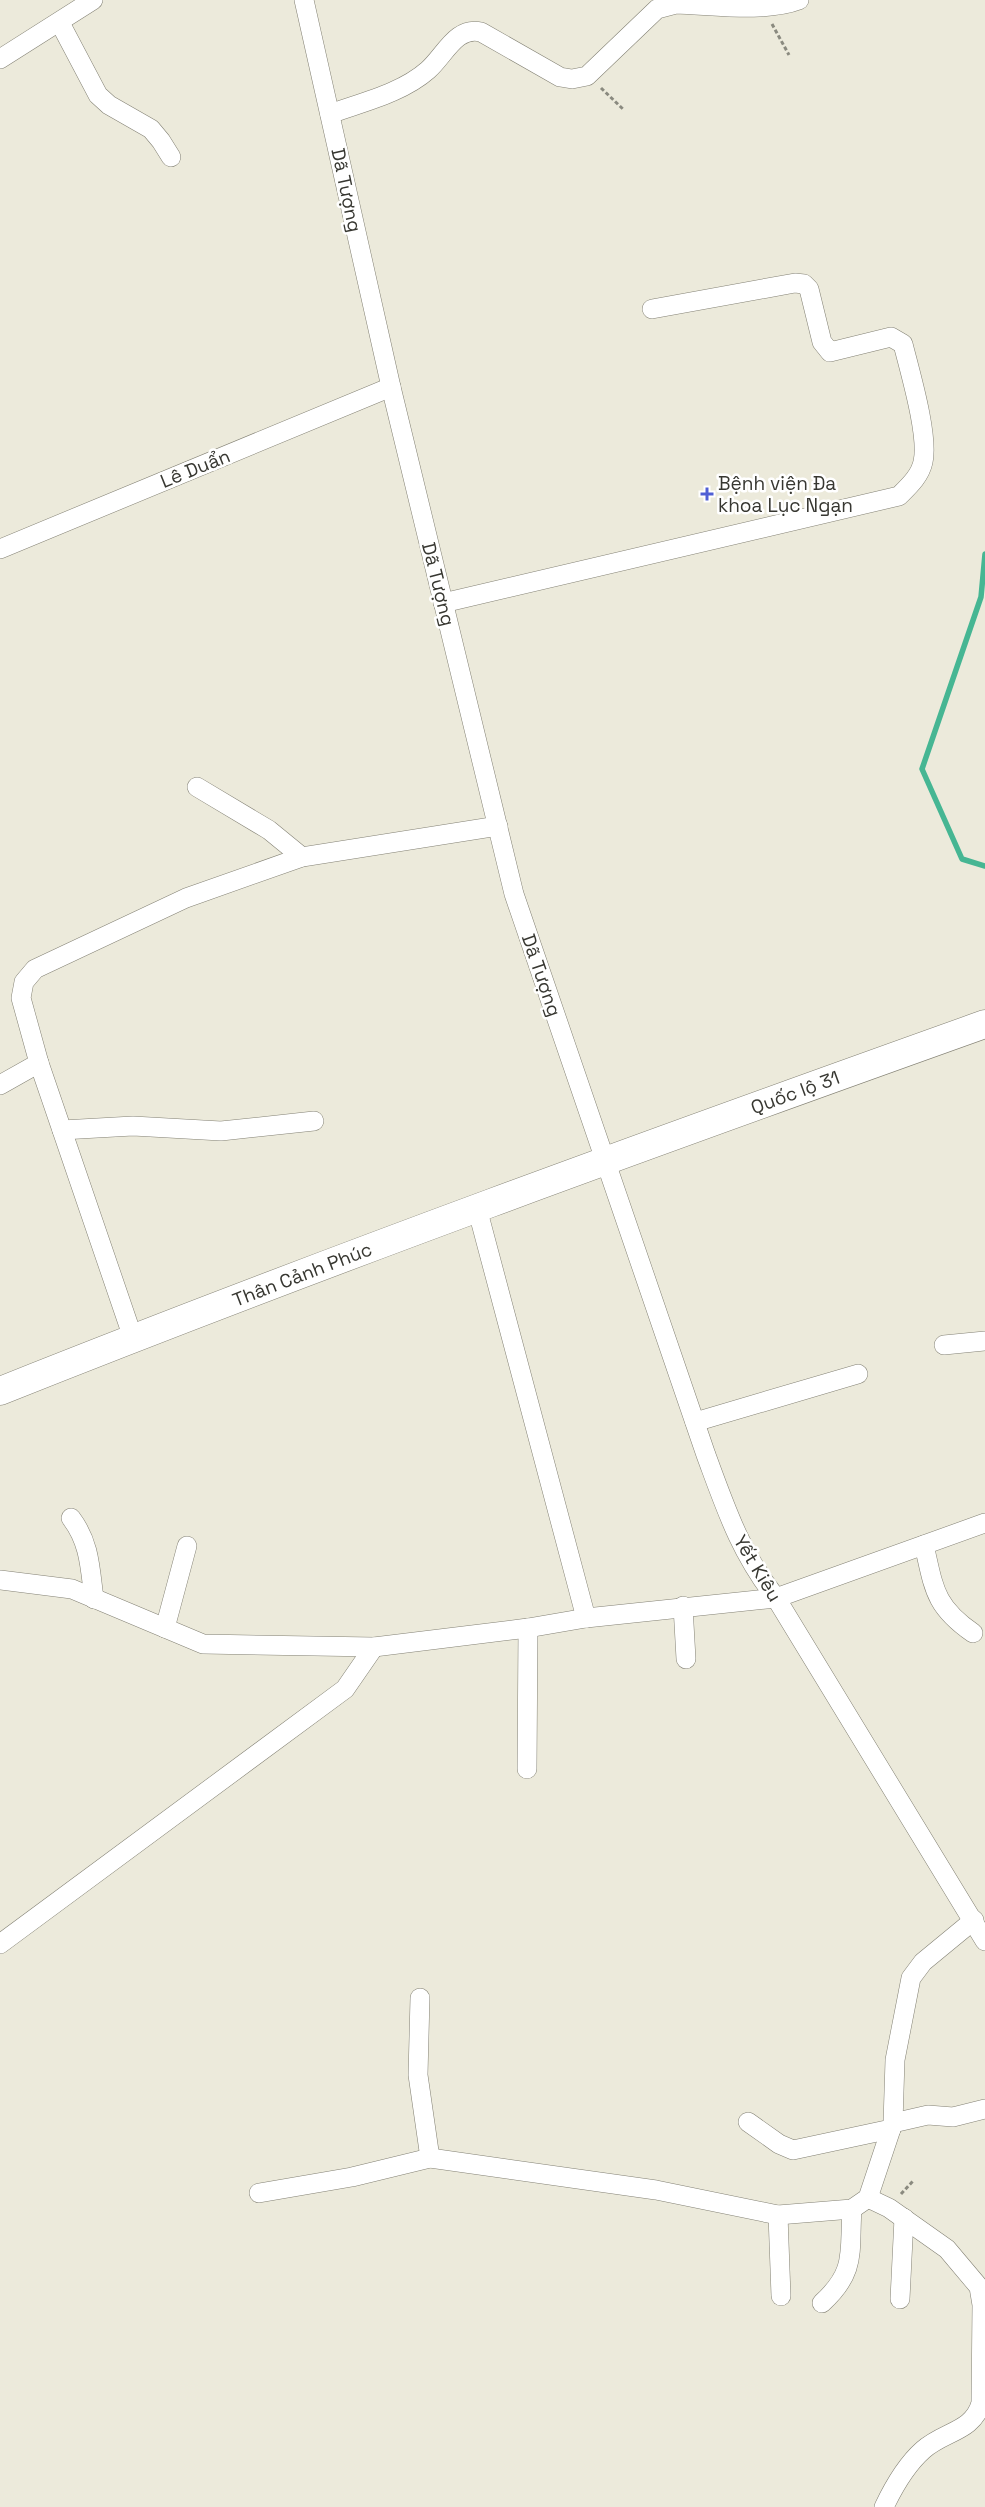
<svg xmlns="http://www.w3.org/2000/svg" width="985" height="2507" viewBox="0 0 985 2507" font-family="'Space Grotesk',sans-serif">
	<rect width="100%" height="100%" fill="#eceadb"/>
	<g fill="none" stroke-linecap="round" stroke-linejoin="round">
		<path stroke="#46b693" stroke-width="5.5" d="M985,554L981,597L922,769L962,859L985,866"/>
		<defs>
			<g id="minor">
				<path d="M304,0L391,387L514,894L706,1455C726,1509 740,1552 776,1598L985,1941"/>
				<path d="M60,23L98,95L109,105L151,129L161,141L171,157"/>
				<path d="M0,59L93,0"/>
				<path d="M330,114C363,102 402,93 428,70C445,55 456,26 481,32L560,77L572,79L587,76L657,9L676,4C713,5 765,13 799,0"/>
				<path d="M0,549L391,387"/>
				<path d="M443,603L899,496C909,486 920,476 923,462C929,436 910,372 903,344L891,337L830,352L822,342L809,289L804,284L795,283L652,309"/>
				<path d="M197,787L269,830L302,857"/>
				<path d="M0,1085L39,1063"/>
				<path d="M62,1130L133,1126L221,1131L314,1121"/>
				<path d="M477,1208L586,1618"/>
				<path d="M133,1338L39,1063L21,998L24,982L35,969L186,898L302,857L498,826"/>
				<path d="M944,1345L985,1341"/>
				<path d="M695,1422L858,1374"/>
				<path d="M71,1518C90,1543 90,1568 94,1599"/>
				<path d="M924,1545C934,1588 934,1606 973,1633"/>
				<path d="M0,1580L72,1589L203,1644L374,1647L528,1628L586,1618L776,1598L985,1523"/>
				<path d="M683,1606L686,1659"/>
				<path d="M165,1628L187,1546"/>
				<path d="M527,1769L528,1628"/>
				<path d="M0,1944L345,1689L374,1647"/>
				<path d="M420,1998L418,2075L430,2158"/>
				<path d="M748,2122L779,2144L793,2150L891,2129"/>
				<path d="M893,2123L928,2115L953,2117L985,2109"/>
				<path d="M259,2193L352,2177L430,2158L656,2190L778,2215L852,2209L868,2198L893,2123L895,2060L911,1978L923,1962L974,1920"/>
				<path d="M868,2198L889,2208L947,2249L979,2287L982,2305L981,2403C973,2432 944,2431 923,2450C906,2465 894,2486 884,2507"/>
				<path d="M778,2215L781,2296"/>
				<path d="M900,2299L904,2218"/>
				<path d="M822,2303C857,2271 849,2252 852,2209"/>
			</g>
			<path id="highway" d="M0,1391C326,1261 655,1142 985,1024"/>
		</defs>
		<use href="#minor" stroke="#838174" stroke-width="20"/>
		<use href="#highway" stroke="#838174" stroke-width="29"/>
		<g stroke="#8a8a7f" stroke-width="3" stroke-dasharray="4 2.5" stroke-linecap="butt">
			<path d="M772,24L789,55"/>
			<path d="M601,88L624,110"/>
			<path d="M901,2194L913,2181"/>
		</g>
		<use href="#minor" stroke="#fff" stroke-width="19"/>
		<use href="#highway" stroke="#fff" stroke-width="28"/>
	</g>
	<path fill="#505fd4" stroke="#fff" stroke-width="2" d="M704.5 486.5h5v5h5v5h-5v5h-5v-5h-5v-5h5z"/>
	<g text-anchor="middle" stroke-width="5" stroke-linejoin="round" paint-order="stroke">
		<g font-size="19" fill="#373731" stroke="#fff">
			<text transform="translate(347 190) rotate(78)" y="7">Dã Tượng</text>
			<text transform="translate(195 468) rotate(-22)" y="7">Lê Duẩn</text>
			<text transform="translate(439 584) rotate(76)" y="7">Dã Tượng</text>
			<text transform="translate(542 975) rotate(71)" y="7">Dã Tượng</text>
			<text transform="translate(795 1092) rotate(-20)" y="7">Quốc lộ 31</text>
			<text transform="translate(302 1274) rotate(-21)" y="7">Thân Cảnh Phúc</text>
			<text transform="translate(758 1568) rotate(59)" y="7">Yết Kiêu</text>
		</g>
		<g font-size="19" fill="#373731" stroke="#fff" text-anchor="start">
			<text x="718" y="490">Bệnh viện Đa<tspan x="718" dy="22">khoa Lục Ngạn</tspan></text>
		</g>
	</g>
</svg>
